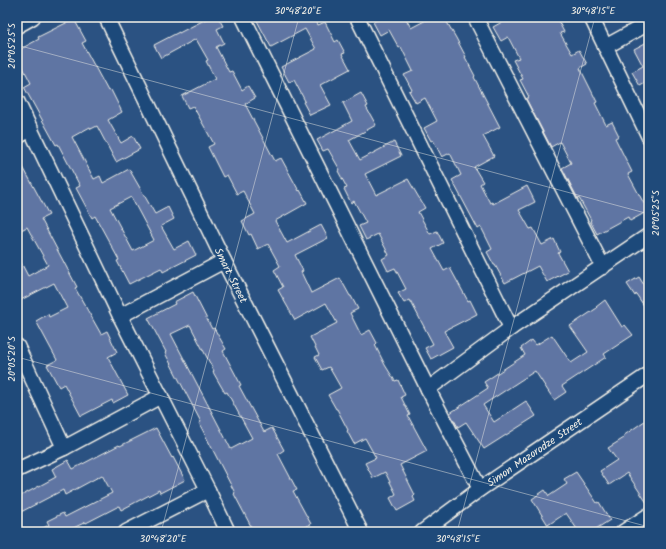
<svg xmlns="http://www.w3.org/2000/svg" width="666" height="549" viewBox="0 0 666 549" font-family="Kalam,sans-serif">
	<rect width="100%" height="100%" fill="#2b5282"/>
	<filter id="ink" filterUnits="userSpaceOnUse"><feTurbulence type="fractalNoise" baseFrequency=".025" numOctaves="2"/><feDisplacementMap in="SourceGraphic" scale="8" xChannelSelector="R" yChannelSelector="G"/><feConvolveMatrix kernelMatrix="1 2 1 2 8 2 1 2 1" color-interpolation-filters="sRGB"/></filter>
	<g filter="url(#ink)">
		<g fill="#5e74a3" stroke="#f4f1e8" fill-rule="evenodd">
			<path d="M210,17H218L223,26L217,29L224,43L216,47L229,72L232,71L242,90L248,86L255,98L245,104L275,161L281,158L299,191L300,190L307,203L275,221L287,243L321,225L328,238L295,255L303,271L301,272L311,293L340,278L350,296H351L358,309L350,313L361,335L370,330L377,343L375,345L385,365L395,381L398,380L405,395L401,397L410,415L408,416L427,451L400,465L415,495L413,497L415,501L397,511L390,498L396,494L385,472L373,478L365,463L376,458L365,438L354,444L347,431L348,430L337,409H336L328,395L341,388L329,367L322,370L315,357L319,355L310,337L337,323L326,303L295,320L278,290L283,287L274,270L280,266L268,244L258,249L251,234L249,235L242,221L255,214L243,191L237,194L227,175L223,177L208,147L214,144L193,106L188,108L182,96L215,79L206,61L208,60L196,39L161,58L154,45L179,32V33Z"/>
			<path d="M255,17H314L318,25L325,22L335,42L338,40L345,53L342,54L350,69L320,85L331,105L310,115L303,102L305,101L294,80L289,82L281,67L316,49L305,29L271,47Z"/>
			<path d="M382,17H405L411,28L432,17H444L456,38L466,57H465L475,76L474,77L500,127L483,136L494,156L474,167L483,182L480,184L490,203L492,202L493,204L527,186L535,202L519,210L530,229L533,228L542,245L554,239L560,252L558,253L568,271L547,282L538,266L505,283L495,265H494L487,252L492,249L481,227L478,229L452,180L461,175L450,153L442,157L433,140L431,141L424,128L437,121L425,98L416,103L409,91L412,90L404,75L413,71L401,47L399,48L389,30L380,35L373,22Z"/>
			<path d="M511,17H556L564,32L560,33L572,54L579,50L587,64L580,68L597,102L595,103L606,125L612,122L619,136L615,138L632,172L628,174L648,211L630,221L628,217L597,234L590,221L591,220L579,198L578,199L562,168L571,163L560,142L551,147L526,99L529,97L520,80L523,79L513,60L519,58L508,37L501,41L493,27Z"/>
			<path d="M74,19L86,41L82,43L108,91L111,90L122,112L108,120L121,143L133,136L140,149L116,162L97,126L91,129L90,127L72,137L94,179L100,176L103,183L129,169L155,214L168,207L174,219L161,226L174,249L189,241L196,255L163,272L161,268L129,284L117,261L119,260L95,216L92,218L76,188L80,186L58,144L56,145L24,87L31,83L17,56V51L39,39L38,37ZM131,197L154,240L133,251L110,208Z"/>
			<path d="M649,41V81L640,86L632,72L643,66L634,49Z"/>
			<path d="M361,93L368,106L366,107L376,125L349,140L360,160L394,142L401,156L365,174L376,195L408,179L425,208L418,212L430,234L437,231L443,243L432,249L444,271L450,268L468,301L470,300L477,314L444,331L453,347L431,359L425,348L433,344L410,300L404,303L398,293L406,289L395,268L388,271L382,259L389,255L378,234L366,240L359,226L366,223L354,201L351,203L344,189L347,188L338,171L340,170L328,149L323,151L317,140L352,121L343,103Z"/>
			<path d="M17,156L49,215L41,219L77,287L75,288L101,334L107,331L117,352L108,357L128,395L113,403L112,400L81,416L64,384L59,387L47,365L57,360L36,321L48,314L49,317L67,308L54,283L17,302V255L28,276L48,265L27,227L17,232Z"/>
			<path d="M639,277L649,293V313L636,294L635,296L627,284Z"/>
			<path d="M193,292L212,329L214,328L226,349L223,351L241,385L239,386L264,432L272,428L284,450L278,454L297,490L293,491L311,524L295,532H254L234,494L235,493L199,423L201,422L165,353L166,352L148,318L175,304L174,302ZM190,325L214,371L213,372L225,393L227,392L252,438L231,449L171,334Z"/>
			<path d="M605,300L622,327L625,325L633,335L604,354L606,357L562,386L566,392L554,400L535,371L483,405L494,422L526,401L536,416L484,449L466,422L458,427L450,413L488,388L484,382L525,355L521,348L532,340L536,345L552,335L571,363L588,352L570,326L597,308L596,307Z"/>
			<path d="M649,418V506L627,473L609,485L600,471L617,460L608,448L624,438L623,436Z"/>
			<path d="M156,428L172,458L173,457L185,480L160,493L159,490L121,510L119,506L86,523V522L65,532H35L49,525L47,521L63,513L65,517L112,493L102,475L65,495L63,490L17,514V498L56,477L52,469L68,460L73,469L119,445L120,446Z"/>
			<path d="M576,472L597,503L599,502L610,520L591,532H579L566,513L548,525L532,499L545,490L549,496L567,484L564,479Z"/>
		</g>
		<g fill="none" stroke-linecap="round" stroke-linejoin="round">
			<defs>
				<g id="street">
					<path id="s1" d="M106,17L224,261L361,532"/>
					<path d="M243,17L428,389L480,489"/>
					<path d="M357,17L511,328"/>
					<path d="M475,17L603,267"/>
					<path d="M591,17L649,137"/>
					<path d="M17,26L33,17"/>
					<path d="M605,47L649,23"/>
					<path d="M17,101L120,316L208,490L228,532"/>
					<path d="M17,137L31,129"/>
					<path d="M120,316L224,261"/>
					<path d="M17,346L64,448"/>
					<path d="M428,389L511,328L649,235"/>
					<path d="M17,470L64,448L161,396"/>
					<path d="M126,532L208,490"/>
					<path id="s2" d="M422,532L480,489L649,374"/>
					<path d="M623,532L649,515"/>
				</g>
			</defs>
			<use href="#street" stroke="#f4f1e8" stroke-width="17"/>
			<use href="#street" stroke="#1f4a7a" stroke-width="14"/>
		</g>
	</g>
	<path fill="none" stroke="#f4f1e8" stroke-width="1" stroke-opacity="0.45" d="M17,45L649,214M17,357L649,527M161,532L299,17M457,532L595,17"/>
	<g text-anchor="middle" stroke-width="3.5" stroke-linejoin="round" paint-order="stroke">
		<g font-size="11" fill="#f4f1e8" stroke="#1f4a7a">
			<text dy="4" stroke="none"><textPath href="#s1" startOffset="287">Smart Street</textPath></text>
			<text dy="4" stroke="none"><textPath href="#s2" startOffset="138">Simon Mazorodze Street</textPath></text>
		</g>
	</g>
	<rect width="666" height="549" fill="none" stroke="#1f4a7a" stroke-width="44"/>
	<rect x="22" y="22" width="622" height="505" fill="none" stroke="#f4f1e8" stroke-width="1.5"/>
	<g font-size="10" text-anchor="middle" fill="#f4f1e8">
		<text x="298" y="14">30°48'20"E</text>
		<text x="593" y="14">30°48'15"E</text>
		<text transform="translate(11 46) rotate(-90)" y="4">20°05'25"S</text>
		<text transform="translate(655 213) rotate(-90)" y="4">20°05'25"S</text>
		<text transform="translate(11 359) rotate(-90)" y="4">20°05'20"S</text>
		<text x="163" y="542">30°48'20"E</text>
		<text x="458" y="542">30°48'15"E</text>
	</g>
</svg>
